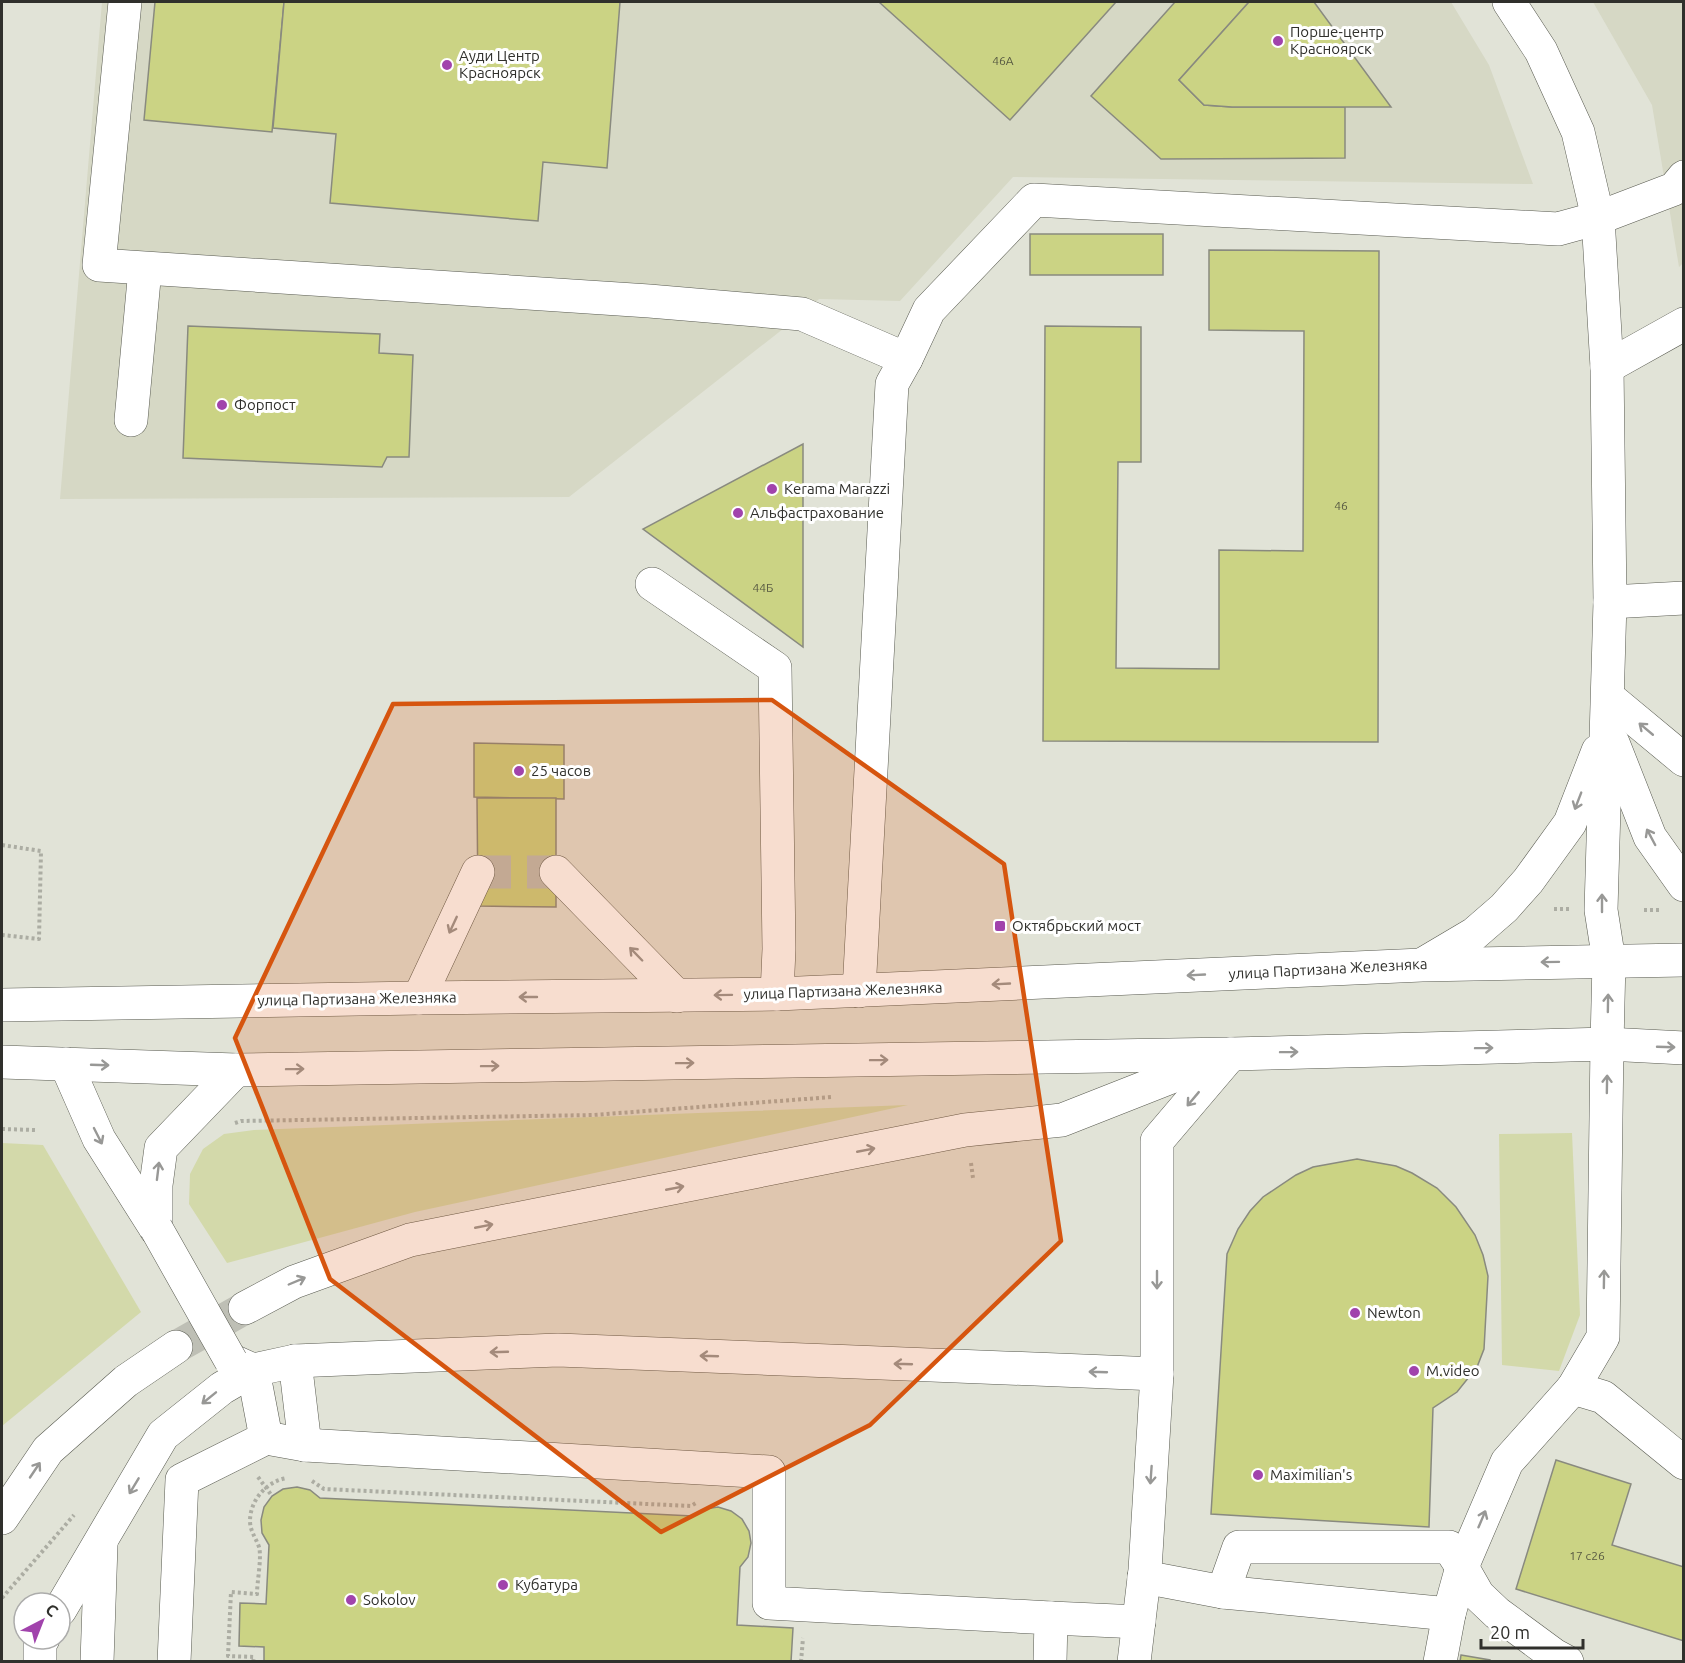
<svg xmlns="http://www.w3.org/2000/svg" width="1685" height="1663" viewBox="0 0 1685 1663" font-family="Ubuntu,sans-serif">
	<rect width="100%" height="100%" fill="#e1e3d7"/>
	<g fill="#d6d8c5">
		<path d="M102,2H1451L1489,65L1533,184L1013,177L900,301L819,299L802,314L569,497L60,499Z"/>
		<path d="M1593,2H1683L1684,262L1679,267L1652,105Z"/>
	</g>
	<g fill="#d3d9aa">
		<path d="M908,1105L415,1212L227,1263L189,1204L190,1174L203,1149L224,1134L254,1130Z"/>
		<path d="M1572,1133L1580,1315L1559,1371L1502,1365L1499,1134Z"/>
		<path d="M2,1143L43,1145L141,1312L2,1426Z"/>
	</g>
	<g fill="#cbd384" stroke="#898a7f" stroke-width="1.5">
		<path d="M155,2H284L272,132L144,120Z"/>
		<path d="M284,2H620L607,168L543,162L538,221L330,203L336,134L273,128Z"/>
		<path d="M879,2H1116L1010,120Z"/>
		<path d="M1175,2H1249L1179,80L1204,105L1232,107H1345V158L1161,159L1091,96Z"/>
		<path d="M1249,2H1314L1391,107H1232L1204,105L1179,80Z"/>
		<rect x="1030" y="234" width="133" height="41"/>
		<path d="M1209,250L1379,251L1378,742L1043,741L1045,326L1141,327V462H1118L1116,668L1219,669V550L1303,551L1304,331L1209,330Z"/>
		<path d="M188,326L380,334L379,353L413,355L409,457H387L382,467L183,458Z"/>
		<path d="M803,444V647L643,529Z"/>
		<path d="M474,743L564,745V799L474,797Z"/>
		<path d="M477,798H556V907L478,906Z"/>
		<path d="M1357,1159L1396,1166L1412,1173L1437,1188L1456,1207L1475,1235L1483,1255L1488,1276L1484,1349L1477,1367L1457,1392L1433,1408L1429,1527L1211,1514L1227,1254L1238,1229L1250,1211L1263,1197L1296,1175L1313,1167Z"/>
		<path d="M1556,1460L1631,1484L1612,1545L1684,1567V1641L1516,1589Z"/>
		<path d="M297,1487L310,1490L320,1498L693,1516L705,1509L718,1507L731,1511L742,1519L749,1531L751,1543L748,1557L740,1567L737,1625L793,1628L791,1662H264V1647L239,1646L240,1603L266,1604L269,1545L262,1533L261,1520L264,1507L272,1496L283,1489Z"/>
		<path d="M1461,1655L1490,1660V1662H1460Z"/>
	</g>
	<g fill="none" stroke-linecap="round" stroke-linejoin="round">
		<path stroke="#bebfb5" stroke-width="33" stroke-dasharray="33 16" stroke-linecap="butt" d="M478,872H556"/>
		<path stroke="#bebfb5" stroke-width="33" stroke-dasharray="33 16" stroke-linecap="butt" d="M176,1347L245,1308"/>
		<defs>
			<g id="minor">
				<path d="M125,2L99,265L649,301L802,314L906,359"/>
				<path d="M1607,367L1684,324"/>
				<path d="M131,420L145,269"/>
				<path d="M652,584L775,668L779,949L777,994"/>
				<path d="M1610,602L1684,598"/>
				<path d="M1608,697L1684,760"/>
				<path d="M556,872L677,996"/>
				<path d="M859,991L892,384L906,359L929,310L1034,200L1558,229L1598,218L1674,189L1684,177"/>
				<path d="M419,998L478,872"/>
				<path d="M66,1064L99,1139L156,1229"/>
				<path d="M156,1229V1185L161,1148L236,1070"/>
				<path d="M233,1361L253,1370L266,1438"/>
				<path d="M295,1361L305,1445"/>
				<path d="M1573,1388L1603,1397L1684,1463"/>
				<path d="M1144,1577L1223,1592L1449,1614"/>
				<path d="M1223,1592L1239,1547H1449L1462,1567L1478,1595L1497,1613L1554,1655L1567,1662"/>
				<path d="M60,1610L163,1435L222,1388L253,1370L295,1361L558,1350L1157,1374"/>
				<path d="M1051,1618L1139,1622"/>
				<path d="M40,1662V1643L43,1639"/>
				<path d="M97,1662L101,1545"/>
				<path d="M174,1662L182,1480L266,1438L305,1445L769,1472V1603L1051,1618L1050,1662"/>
				<path d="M1134,1662L1145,1570L1157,1374V1141L1231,1054"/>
				<path d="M1440,1662L1449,1614L1462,1567L1507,1462L1573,1388L1603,1337L1607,1044"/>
			</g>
			<g id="major">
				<path d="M1509,2L1541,51L1578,132L1598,218L1607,367L1610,602L1601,910L1609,961L1607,1044"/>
				<path d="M1613,743L1650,837L1684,885"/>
				<path d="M1425,963L1474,934L1504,908L1528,881L1570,823L1598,751"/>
				<path d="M2,1005L419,998L777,994L1422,965L1684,960"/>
				<path d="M2,1062L236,1070L1231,1054L1607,1044L1684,1048"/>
				<path d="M245,1308L294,1282L410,1240L965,1130L1062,1120L1212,1061"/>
				<path d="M2,1518L48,1450L126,1381L176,1347"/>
			</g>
		</defs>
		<use href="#minor" stroke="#585a50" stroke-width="34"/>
		<use href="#major" stroke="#585a50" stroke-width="34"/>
		<g stroke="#acada3" stroke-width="4" stroke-dasharray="3 3" stroke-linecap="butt">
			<path d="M2,845L41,851L39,939L2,935"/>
			<path d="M1554,909H1569"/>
			<path d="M1644,910H1662"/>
			<path d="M235,1123L241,1121L593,1115L832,1097"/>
			<path d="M2,1129L35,1130"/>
			<path d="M971,1163L973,1178"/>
			<path d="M258,1477L272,1496"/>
			<path d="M312,1481L324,1489L691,1506L696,1503"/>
			<path d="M2,1598L74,1515"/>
			<path d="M253,1662L254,1657L228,1656L231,1592L257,1594C257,1581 262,1558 259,1547C256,1538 250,1531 250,1521C250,1500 267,1481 287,1478"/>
			<path d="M801,1662L803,1638"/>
		</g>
		<use href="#minor" stroke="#fff" stroke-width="33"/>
		<use href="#major" stroke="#fff" stroke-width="33"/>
		<defs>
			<path id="minor-bridge" d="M156,1228L231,1361"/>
		</defs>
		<use href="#minor-bridge" stroke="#585a50" stroke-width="34" stroke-linecap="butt"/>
		<use href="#minor-bridge" stroke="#fff" stroke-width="33"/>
	</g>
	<defs><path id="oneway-shaft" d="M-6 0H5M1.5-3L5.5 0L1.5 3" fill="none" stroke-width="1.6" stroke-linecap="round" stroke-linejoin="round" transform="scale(1.5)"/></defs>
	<g stroke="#989896">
		<use href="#oneway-shaft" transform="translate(1646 729) rotate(-140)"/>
		<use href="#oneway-shaft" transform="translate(1578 801) rotate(111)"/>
		<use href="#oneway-shaft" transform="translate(1651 837) rotate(-118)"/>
		<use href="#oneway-shaft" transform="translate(1602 903) rotate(-90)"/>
		<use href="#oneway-shaft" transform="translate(453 925) rotate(115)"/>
		<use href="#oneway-shaft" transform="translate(636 954) rotate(-134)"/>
		<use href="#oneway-shaft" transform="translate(1550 962) rotate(179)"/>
		<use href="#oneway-shaft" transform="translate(1196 975) rotate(177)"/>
		<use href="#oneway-shaft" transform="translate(1001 984) rotate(177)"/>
		<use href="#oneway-shaft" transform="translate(723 995) rotate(179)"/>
		<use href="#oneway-shaft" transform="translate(528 997) rotate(180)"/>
		<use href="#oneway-shaft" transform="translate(1608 1003) rotate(-89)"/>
		<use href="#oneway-shaft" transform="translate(1666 1047) rotate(2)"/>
		<use href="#oneway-shaft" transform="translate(1484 1048) rotate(-1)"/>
		<use href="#oneway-shaft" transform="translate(1289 1052) rotate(-1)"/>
		<use href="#oneway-shaft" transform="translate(879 1060) rotate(-1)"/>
		<use href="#oneway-shaft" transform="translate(685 1063) rotate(-1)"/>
		<use href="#oneway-shaft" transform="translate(100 1065) rotate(2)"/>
		<use href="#oneway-shaft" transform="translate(490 1066) rotate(-1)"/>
		<use href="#oneway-shaft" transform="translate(295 1069) rotate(-1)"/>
		<use href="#oneway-shaft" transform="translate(1607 1084) rotate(-89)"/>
		<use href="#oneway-shaft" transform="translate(1193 1099) rotate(130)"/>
		<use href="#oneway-shaft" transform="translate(98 1136) rotate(63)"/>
		<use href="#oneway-shaft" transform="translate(866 1150) rotate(-11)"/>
		<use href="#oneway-shaft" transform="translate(158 1171) rotate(-83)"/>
		<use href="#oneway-shaft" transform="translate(675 1188) rotate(-11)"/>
		<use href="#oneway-shaft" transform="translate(484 1226) rotate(-11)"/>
		<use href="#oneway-shaft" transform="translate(1604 1279) rotate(-89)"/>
		<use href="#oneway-shaft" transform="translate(1157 1280) rotate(90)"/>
		<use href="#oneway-shaft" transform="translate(297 1281) rotate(-23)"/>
		<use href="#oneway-shaft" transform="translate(499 1352) rotate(178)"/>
		<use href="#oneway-shaft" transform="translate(709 1356) rotate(-178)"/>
		<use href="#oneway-shaft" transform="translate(903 1364) rotate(-178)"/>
		<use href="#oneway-shaft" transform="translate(1098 1372) rotate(-178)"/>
		<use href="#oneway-shaft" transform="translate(209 1398) rotate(141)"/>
		<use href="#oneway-shaft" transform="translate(35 1470) rotate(-56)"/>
		<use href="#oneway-shaft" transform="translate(1151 1475) rotate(94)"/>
		<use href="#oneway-shaft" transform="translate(134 1486) rotate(121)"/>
		<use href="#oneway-shaft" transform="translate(1482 1519) rotate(-67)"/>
	</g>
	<path fill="#d6550f" fill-opacity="0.2" stroke="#d6550f" stroke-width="4.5" stroke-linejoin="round" d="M772,700L1004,864L1061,1241L870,1425L661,1532L330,1279L235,1038L393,704Z"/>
	<g fill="#a143ac" stroke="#fff" stroke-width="2">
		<circle cx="1278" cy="41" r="6"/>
		<circle cx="447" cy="65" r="6"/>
		<circle cx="222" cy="405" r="6"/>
		<circle cx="772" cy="489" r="6"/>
		<circle cx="738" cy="513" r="6"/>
		<circle cx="519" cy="771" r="6"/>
		<rect x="994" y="920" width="12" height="12" rx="3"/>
		<circle cx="1355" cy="1313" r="6"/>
		<circle cx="1414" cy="1371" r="6"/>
		<circle cx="1258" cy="1475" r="6"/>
		<circle cx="503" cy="1585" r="6"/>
		<circle cx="351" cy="1600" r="6"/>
	</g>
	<g text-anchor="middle" stroke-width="6" stroke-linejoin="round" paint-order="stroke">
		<g font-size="12" fill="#575942">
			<text x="1003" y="65">46А</text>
			<text x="1341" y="510">46</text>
			<text x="763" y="592">44Б</text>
			<text x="1587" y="1560">17 с26</text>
		</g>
		<g font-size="15" fill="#30302c" stroke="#fff" text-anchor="start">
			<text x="1290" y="37">Порше-центр<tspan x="1290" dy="17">Красноярск</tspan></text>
			<text x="459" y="61">Ауди Центр<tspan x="459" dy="17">Красноярск</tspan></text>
			<text x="234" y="410">Форпост</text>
			<text x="784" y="494">Kerama Marazzi</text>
			<text x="750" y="518">Альфастрахование</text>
			<text x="531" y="776">25 часов</text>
			<text x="1012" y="931">Октябрьский мост</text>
			<text x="1367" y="1318">Newton</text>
			<text x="1426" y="1376">M.video</text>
			<text x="1270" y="1480">Maximilian's</text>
			<text x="515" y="1590">Кубатура</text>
			<text x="363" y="1605">Sokolov</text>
		</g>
		<g font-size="15" fill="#30302c" stroke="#fff">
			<text transform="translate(1328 969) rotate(-3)" y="5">улица Партизана Железняка</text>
			<text transform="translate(843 991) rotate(-2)" y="5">улица Партизана Железняка</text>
			<text transform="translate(357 999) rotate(-1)" y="5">улица Партизана Железняка</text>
		</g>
	</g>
	<rect width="1685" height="1663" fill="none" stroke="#30302c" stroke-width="6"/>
	<g transform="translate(42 1621) rotate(42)"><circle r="28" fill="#ffffff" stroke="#acacab" stroke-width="1.5"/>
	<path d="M0-4.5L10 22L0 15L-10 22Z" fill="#a143ac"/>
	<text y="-9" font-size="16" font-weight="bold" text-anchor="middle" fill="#30302c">С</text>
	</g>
	<path d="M1481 1639v9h102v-9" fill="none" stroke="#30302c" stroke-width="3"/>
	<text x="1490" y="1639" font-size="18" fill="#30302c" stroke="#ffffff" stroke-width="4.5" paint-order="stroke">20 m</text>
</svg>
